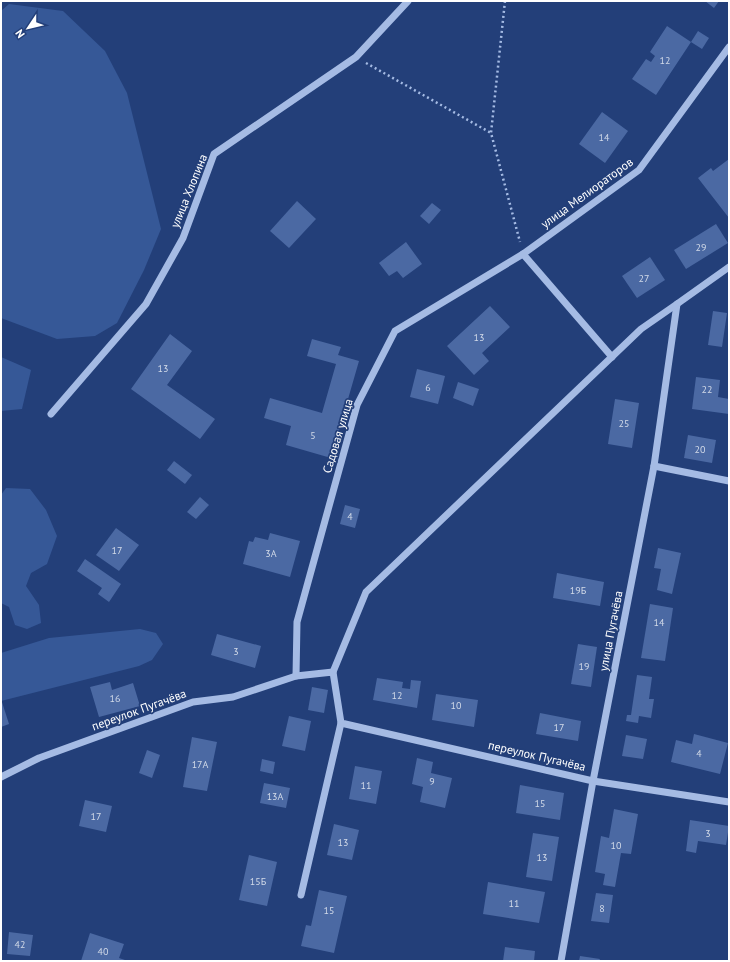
<svg xmlns="http://www.w3.org/2000/svg" width="730" height="962" viewBox="0 0 730 962" font-family="'PT Sans',sans-serif">
	<rect width="100%" height="100%" fill="#233f79"/>
	<g fill="#365897">
		<path d="M9,4L63,11L105,51L127,93L161,229L144,270L117,323L95,336L57,339L1,318V11Z"/>
		<path d="M1,357L31,370L22,409L1,411Z"/>
		<path d="M6,488L30,489L46,510L57,536L47,564L31,573L26,586L39,605L41,623L27,629L15,625L9,607L1,603V495Z"/>
		<path d="M140,629L156,633L163,644L152,660L139,666L1,701V653L49,638Z"/>
	</g>
	<g fill="#4b69a3">
		<path d="M705,1H719L714,8Z"/>
		<path d="M667,26L691,42L656,95L632,79L646,59L651,62L655,56L650,52Z"/>
		<path d="M698,31L709,38L702,49L691,42Z"/>
		<path d="M602,112L628,131L605,163L579,144Z"/>
		<path d="M729,159V218L698,178L711,168L713,171Z"/>
		<path d="M297,201L316,219L289,248L270,231Z"/>
		<path d="M432,203L441,210L429,224L420,216Z"/>
		<path d="M716,224L728,243L686,269L674,250Z"/>
		<path d="M406,242L422,264L403,278L397,271L389,276L379,263Z"/>
		<path d="M650,257L665,280L637,298L622,276Z"/>
		<path d="M490,306L510,327L482,353L489,361L474,375L447,346Z"/>
		<path d="M713,311L727,313L722,347L708,345Z"/>
		<path d="M170,334L192,351L167,385L215,419L200,439L131,389Z"/>
		<path d="M312,339L341,347L338,355L359,361L331,458L286,445L291,426L264,418L270,398L322,413L336,364L307,356Z"/>
		<path d="M417,369L445,376L438,404L410,397Z"/>
		<path d="M696,377L720,380L718,397L729,399V414L692,409Z"/>
		<path d="M458,382L479,389L473,406L453,398Z"/>
		<path d="M615,399L639,403L632,448L608,444Z"/>
		<path d="M688,435L716,440L712,463L684,458Z"/>
		<path d="M174,461L192,475L185,484L167,470Z"/>
		<path d="M200,497L209,505L196,519L187,512Z"/>
		<path d="M345,505L360,509L355,528L340,524Z"/>
		<path d="M116,528L139,545L119,571L96,555Z"/>
		<path d="M270,533L300,541L290,577L243,564L249,541L253,542L255,537L268,540Z"/>
		<path d="M658,548L681,553L672,594L657,590L661,569L654,568Z"/>
		<path d="M85,559L121,584L109,602L98,594L102,588L77,571Z"/>
		<path d="M557,573L604,582L600,606L553,598Z"/>
		<path d="M650,604L673,608L665,661L641,658Z"/>
		<path d="M217,634L261,646L255,668L211,655Z"/>
		<path d="M578,644L597,647L591,687L571,684Z"/>
		<path d="M637,675L652,677L649,699H654L651,718L639,716L638,723L626,721L627,715H631Z"/>
		<path d="M377,678L403,682L402,688L410,689L411,680L421,681L417,708L373,700Z"/>
		<path d="M110,682L112,690L133,683L140,706L99,717L90,687Z"/>
		<path d="M312,687L328,690L324,713L308,710Z"/>
		<path d="M436,694L478,700L474,727L432,720Z"/>
		<path d="M1,699L9,724L1,727Z"/>
		<path d="M540,713L581,721L578,741L536,734Z"/>
		<path d="M289,716L311,721L305,751L282,746Z"/>
		<path d="M694,734L728,743L720,774L671,762L676,740L692,744Z"/>
		<path d="M626,735L647,739L643,759L622,756Z"/>
		<path d="M192,737L217,742L207,791L183,787Z"/>
		<path d="M147,750L160,755L152,778L139,773Z"/>
		<path d="M417,758L433,762L431,773L452,778L445,808L420,802L423,787L412,784Z"/>
		<path d="M262,759L275,762L273,774L260,771Z"/>
		<path d="M355,766L382,771L376,804L349,799Z"/>
		<path d="M264,783L290,788L286,808L260,803Z"/>
		<path d="M520,785L564,793L560,820L516,813Z"/>
		<path d="M85,800L112,806L106,832L79,826Z"/>
		<path d="M614,809L638,814L631,854L621,853L615,887L603,885L605,874L595,872L601,836L609,838Z"/>
		<path d="M690,820L729,826L726,845L698,841L696,853L686,851Z"/>
		<path d="M334,824L359,830L352,860L327,855Z"/>
		<path d="M533,833L559,837L552,881L526,877Z"/>
		<path d="M249,855L277,862L267,906L239,900Z"/>
		<path d="M488,882L545,892L539,923L483,914Z"/>
		<path d="M319,890L347,896L334,953L301,946L306,925L311,926Z"/>
		<path d="M596,893L613,895L609,923L591,921Z"/>
		<path d="M9,932L33,935L30,956L7,954Z"/>
		<path d="M90,933L124,944L119,958L128,961H81Z"/>
		<path d="M505,947L535,951L534,961H503Z"/>
		<path d="M580,956L600,959L599,961H579Z"/>
	</g>
	<g fill="none" stroke-linecap="round" stroke-linejoin="round">
		<g stroke="#a5bbe4" stroke-width="2.5" stroke-dasharray="2 3" stroke-linecap="butt">
			<path d="M505,1L491,133L520,242"/>
			<path d="M366,63L491,133"/>
		</g>
		<g stroke="#a5bbe4" stroke-width="7">
			<path d="M523,254L612,357"/>
			<path d="M51,414L146,304L183,238L214,154L356,57L408,1"/>
			<path d="M654,466L729,481"/>
			<path d="M333,672L366,592L641,329L677,304"/>
			<path d="M296,676L297,622L357,405L395,331L523,254L639,170L729,47"/>
			<path d="M1,777L39,758L193,702L233,697L296,676L333,672L341,723L593,781L729,802"/>
			<path d="M301,895L341,723"/>
			<path d="M561,961L593,781L654,466L677,304L729,267"/>
		</g>
	</g>
	<g text-anchor="middle" stroke-width="3.5" stroke-linejoin="round" paint-order="stroke">
		<g font-size="10" fill="#d2dae8">
			<text x="665" y="64">12</text>
			<text x="604" y="141">14</text>
			<text x="701" y="251">29</text>
			<text x="644" y="282">27</text>
			<text x="479" y="341">13</text>
			<text x="163" y="372">13</text>
			<text x="428" y="391">6</text>
			<text x="707" y="393">22</text>
			<text x="624" y="427">25</text>
			<text x="313" y="439">5</text>
			<text x="700" y="453">20</text>
			<text x="350" y="520">4</text>
			<text x="117" y="554">17</text>
			<text x="271" y="557">3А</text>
			<text x="578" y="594">19Б</text>
			<text x="659" y="626">14</text>
			<text x="236" y="655">3</text>
			<text x="584" y="670">19</text>
			<text x="397" y="699">12</text>
			<text x="115" y="702">16</text>
			<text x="456" y="709">10</text>
			<text x="559" y="731">17</text>
			<text x="699" y="757">4</text>
			<text x="200" y="768">17А</text>
			<text x="432" y="785">9</text>
			<text x="366" y="789">11</text>
			<text x="275" y="800">13А</text>
			<text x="540" y="807">15</text>
			<text x="96" y="820">17</text>
			<text x="708" y="837">3</text>
			<text x="343" y="846">13</text>
			<text x="616" y="849">10</text>
			<text x="542" y="861">13</text>
			<text x="258" y="885">15Б</text>
			<text x="514" y="907">11</text>
			<text x="602" y="912">8</text>
			<text x="329" y="914">15</text>
			<text x="20" y="948">42</text>
			<text x="103" y="955">40</text>
		</g>
		<g font-size="12" fill="#fff" stroke="#233f79">
			<text transform="translate(189 191) rotate(-68)" y="4">улица Хлопина</text>
			<text transform="translate(587 193) rotate(-36)" y="4">улица Мелиораторов</text>
			<text transform="translate(338 436) rotate(-73)" y="4">Садовая улица</text>
			<text transform="translate(611 631) rotate(-79)" y="4">улица Пугачёва</text>
			<text transform="translate(139 710) rotate(-20)" y="4">переулок Пугачёва</text>
			<text transform="translate(537 756) rotate(13)" y="4">переулок Пугачёва</text>
		</g>
	</g>
	<rect width="730" height="962" fill="none" stroke="#ffffff" stroke-width="4"/>
	<g transform="translate(28 28) rotate(235)" stroke="#233f79" stroke-width="3" paint-order="stroke">
	<path d="M0-3L7 15L0 10L-7 15Z" fill="#ffffff"/>
	<text y="-6" font-size="11" font-weight="bold" text-anchor="middle" fill="#ffffff">N</text>
	</g>
</svg>
